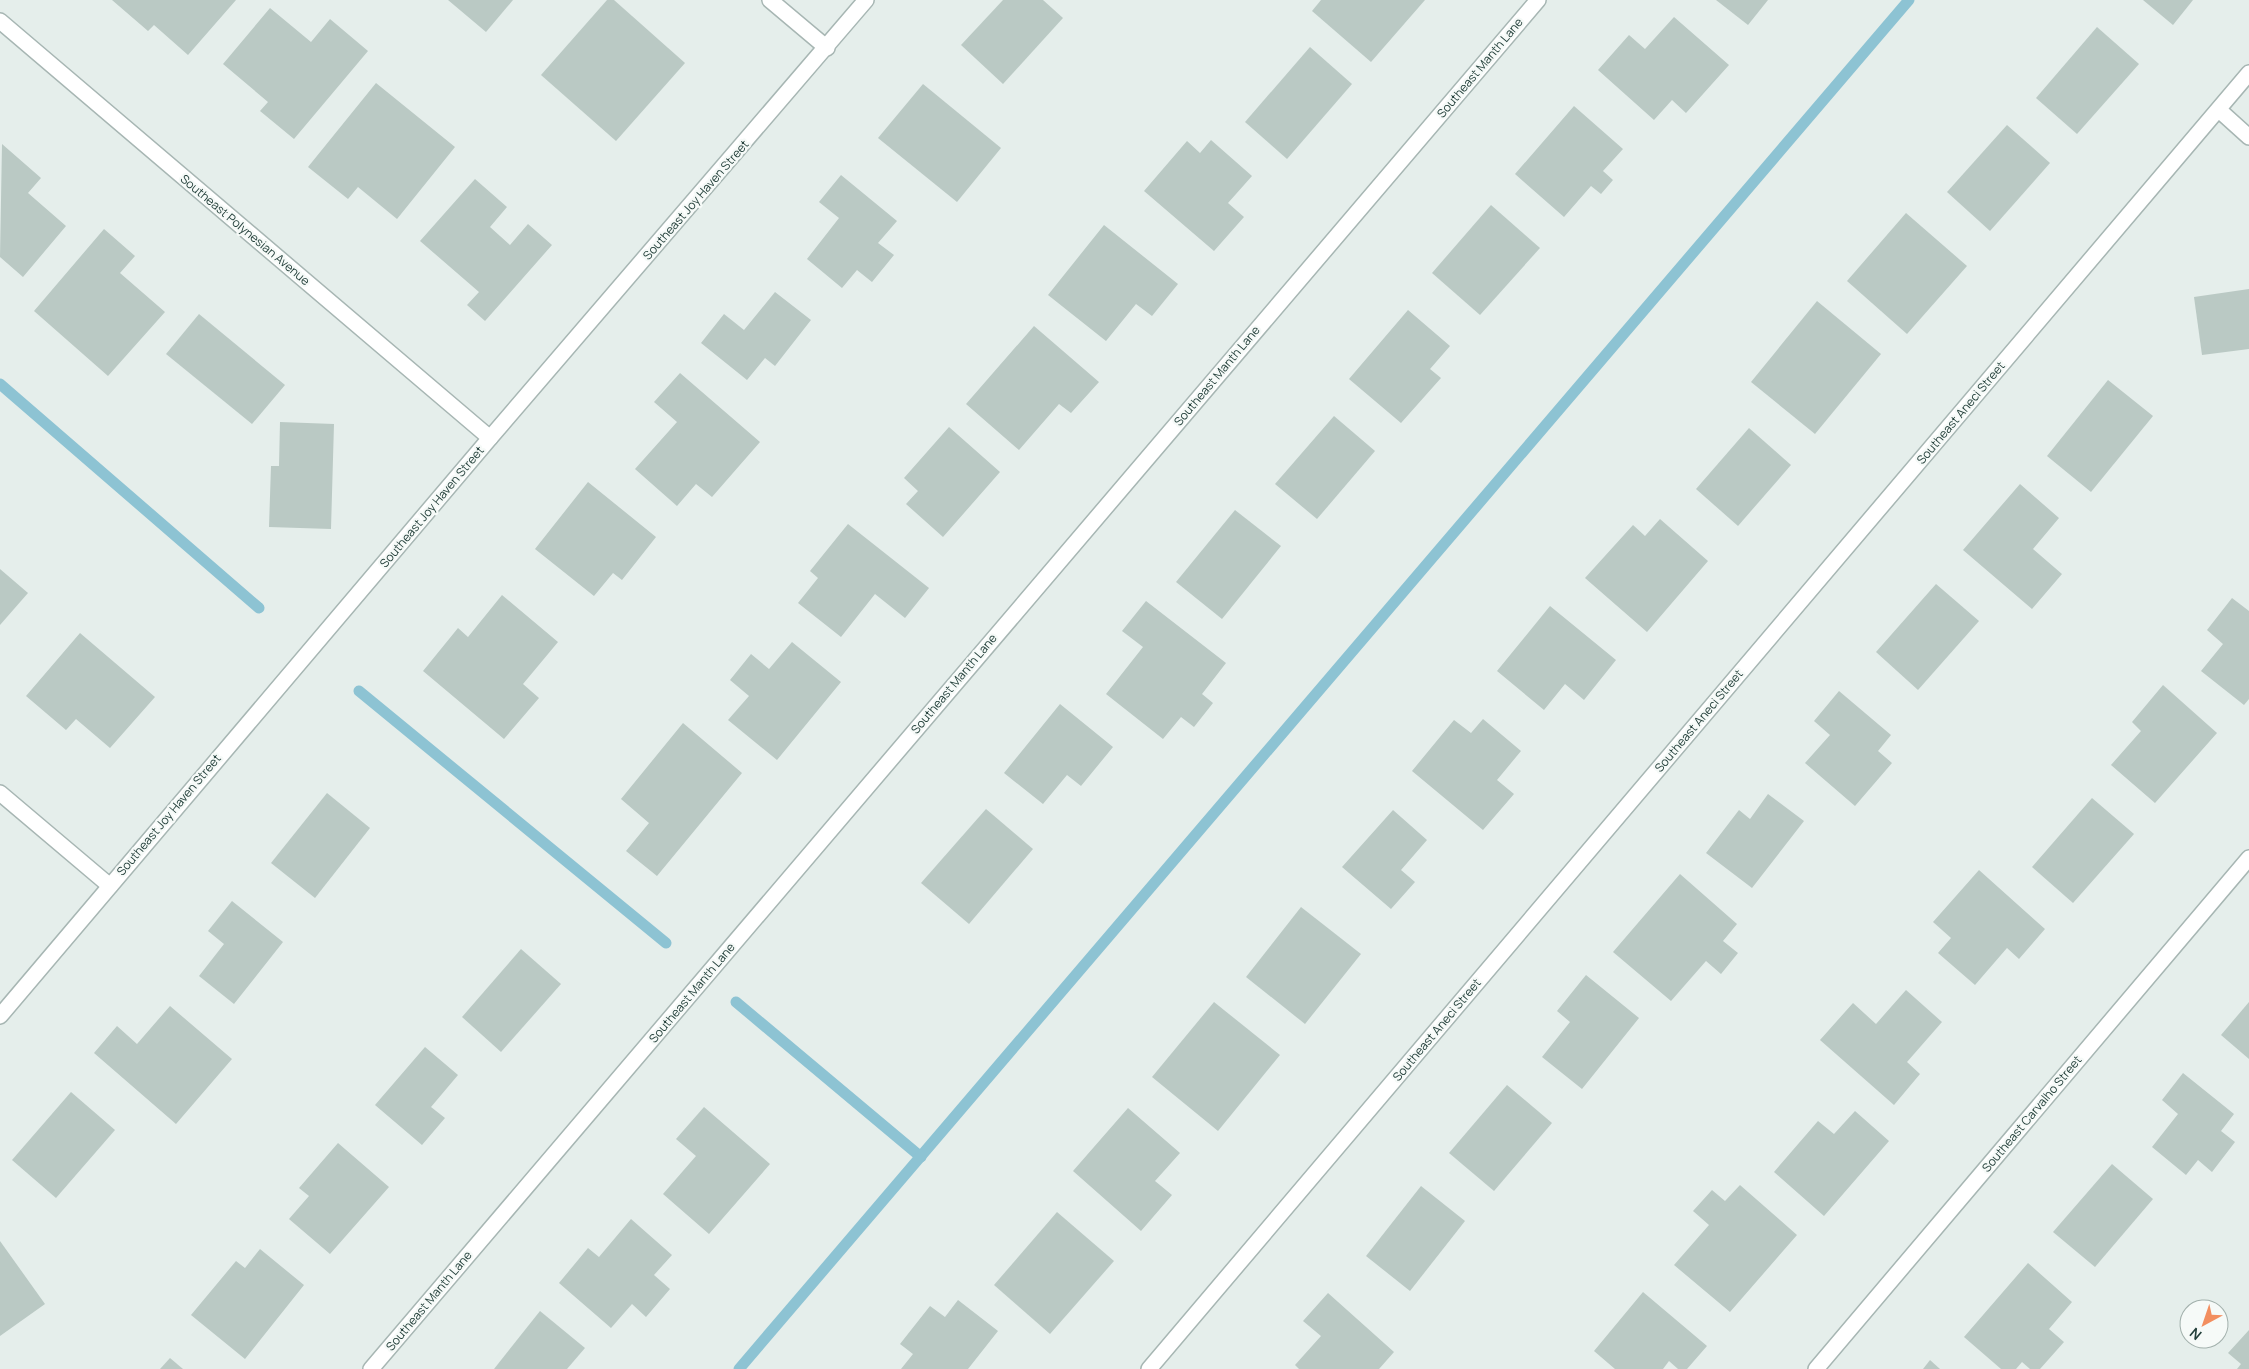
<svg xmlns="http://www.w3.org/2000/svg" width="2249" height="1369" viewBox="0 0 2249 1369" font-family="Manrope,sans-serif">
	<rect width="100%" height="100%" fill="#e5eeeb"/>
	<g fill="none" stroke-linecap="round" stroke-linejoin="round">
		<g stroke="#8dc3d3" stroke-width="11">
			<path d="M0,384L259,608"/>
			<path d="M359,691L666,943"/>
			<path d="M736,1002L921,1157"/>
			<path d="M739,1369L1909,0"/>
		</g>
	</g>
	<g fill="#bac9c4">
		<path d="M112,0H236L188,55L154,25L148,31Z"/>
		<path d="M448,0H513L486,32Z"/>
		<path d="M607,0H614L685,63L616,141L541,75Z"/>
		<path d="M1003,0H1043L1063,18L1003,84L961,45Z"/>
		<path d="M1321,0H1425L1371,62L1312,11Z"/>
		<path d="M1716,0H1768L1748,25Z"/>
		<path d="M2143,0H2193L2173,25Z"/>
		<path d="M270,8L311,42L330,19L368,51L294,139L260,111L268,102L223,64Z"/>
		<path d="M1674,17L1729,65L1686,113L1672,100L1654,120L1598,70L1629,35L1645,49Z"/>
		<path d="M2097,27L2139,64L2077,134L2036,98Z"/>
		<path d="M1310,47L1352,84L1287,159L1245,122Z"/>
		<path d="M376,83L455,147L397,219L358,187L348,199L308,167Z"/>
		<path d="M923,84L1001,148L957,202L878,138Z"/>
		<path d="M1574,106L1623,149L1603,171L1613,180L1601,194L1591,186L1564,217L1515,174Z"/>
		<path d="M2007,125L2050,163L1990,231L1947,192Z"/>
		<path d="M1211,140L1252,176L1228,203L1244,217L1214,251L1144,191L1187,141L1200,153Z"/>
		<path d="M2,144L41,178L28,193L66,226L23,277L0,257Z"/>
		<path d="M841,175L897,221L878,243L894,255L872,282L857,270L842,288L807,259L839,218L819,202Z"/>
		<path d="M475,179L507,207L490,227L510,245L528,224L552,245L485,321L467,305L479,292L420,241Z"/>
		<path d="M1491,205L1540,248L1480,315L1432,273Z"/>
		<path d="M1906,213L1967,266L1907,334L1847,281Z"/>
		<path d="M1104,225L1178,284L1152,316L1136,304L1106,341L1048,295Z"/>
		<path d="M104,229L135,256L120,273L165,312L108,376L34,311Z"/>
		<path d="M2249,289V349L2202,355L2194,297Z"/>
		<path d="M775,292L811,320L775,366L765,358L747,380L701,343L724,314L744,330Z"/>
		<path d="M1817,301L1881,354L1815,434L1751,382Z"/>
		<path d="M1408,310L1450,346L1430,369L1441,378L1401,423L1349,379Z"/>
		<path d="M199,314L285,385L252,424L166,354Z"/>
		<path d="M1034,326L1099,382L1071,413L1059,404L1019,450L966,404Z"/>
		<path d="M680,373L760,442L712,497L696,484L677,506L635,469L677,422L654,402Z"/>
		<path d="M2108,380L2153,416L2091,492L2047,456Z"/>
		<path d="M1334,416L1375,451L1317,519L1275,484Z"/>
		<path d="M280,422L334,424L331,529L269,527L271,466H279Z"/>
		<path d="M949,427L1000,472L943,537L906,504L918,491L904,478Z"/>
		<path d="M1749,428L1791,465L1738,526L1696,489Z"/>
		<path d="M588,482L656,537L622,580L613,573L594,596L535,549Z"/>
		<path d="M2020,484L2059,518L2033,549L2062,574L2032,609L1963,550Z"/>
		<path d="M1235,510L1281,546L1222,619L1176,582Z"/>
		<path d="M1660,519L1708,561L1647,632L1585,578L1633,525L1645,536Z"/>
		<path d="M848,524L929,588L905,618L875,594L841,637L798,603L818,578L810,571Z"/>
		<path d="M0,569L28,593L0,625Z"/>
		<path d="M1936,584L1979,621L1918,690L1876,652Z"/>
		<path d="M502,595L558,642L523,684L539,698L504,739L423,671L458,628L468,637Z"/>
		<path d="M2232,598L2249,611V699L2244,705L2201,671L2223,644L2207,630Z"/>
		<path d="M1146,601L1226,663L1202,694L1213,703L1194,727L1181,717L1163,739L1106,694L1143,647L1122,631Z"/>
		<path d="M1550,606L1616,660L1584,700L1565,684L1544,710L1497,671Z"/>
		<path d="M80,633L155,697L110,748L76,719L66,730L26,696Z"/>
		<path d="M792,642L841,682L777,760L728,720L749,696L730,680L751,654L769,669Z"/>
		<path d="M2163,685L2217,733L2155,803L2111,765L2141,731L2132,722Z"/>
		<path d="M1839,691L1891,735L1878,751L1892,763L1855,806L1805,763L1830,735L1814,721Z"/>
		<path d="M1060,704L1113,747L1081,786L1067,775L1043,804L1004,773Z"/>
		<path d="M1483,719L1521,751L1497,780L1514,794L1483,830L1412,771L1454,720L1471,733Z"/>
		<path d="M683,723L742,773L657,876L626,851L649,823L621,799Z"/>
		<path d="M327,793L370,828L315,898L271,863Z"/>
		<path d="M1768,794L1804,821L1752,888L1706,853L1739,810L1750,819Z"/>
		<path d="M2092,798L2134,834L2073,903L2032,867Z"/>
		<path d="M986,809L1033,849L969,924L921,883Z"/>
		<path d="M1393,810L1427,840L1401,870L1415,882L1391,909L1342,867Z"/>
		<path d="M1979,870L2045,929L2019,959L2007,948L1975,985L1938,953L1951,938L1933,922Z"/>
		<path d="M1680,874L1737,924L1723,941L1738,953L1721,974L1706,961L1671,1001L1613,952Z"/>
		<path d="M232,901L283,942L234,1004L199,976L224,944L208,931Z"/>
		<path d="M1301,907L1361,954L1305,1024L1246,977Z"/>
		<path d="M521,949L561,984L501,1052L462,1017Z"/>
		<path d="M1586,975L1639,1018L1582,1089L1542,1057L1570,1022L1557,1011Z"/>
		<path d="M1906,990L1942,1022L1907,1062L1920,1074L1894,1105L1820,1040L1853,1003L1876,1024Z"/>
		<path d="M1214,1002L1280,1055L1218,1131L1152,1077Z"/>
		<path d="M2249,1002V1059L2221,1035Z"/>
		<path d="M170,1006L232,1059L176,1124L94,1053L117,1026L137,1044Z"/>
		<path d="M425,1047L458,1075L431,1107L445,1118L422,1145L375,1105Z"/>
		<path d="M2183,1073L2234,1114L2221,1131L2235,1142L2212,1172L2198,1160L2186,1175L2152,1147L2178,1114L2162,1100Z"/>
		<path d="M1507,1085L1552,1123L1494,1191L1449,1153Z"/>
		<path d="M71,1092L115,1130L56,1198L12,1160Z"/>
		<path d="M704,1107L770,1164L709,1234L663,1194L696,1156L676,1139Z"/>
		<path d="M1128,1108L1180,1153L1155,1181L1172,1195L1141,1231L1073,1171Z"/>
		<path d="M1855,1111L1889,1141L1824,1216L1774,1172L1818,1121L1834,1134Z"/>
		<path d="M338,1143L389,1187L330,1254L289,1219L309,1196L299,1188Z"/>
		<path d="M2112,1164L2153,1199L2095,1267L2053,1232Z"/>
		<path d="M1740,1185L1797,1235L1730,1312L1674,1265L1709,1225L1693,1211L1712,1190L1725,1201Z"/>
		<path d="M1421,1186L1465,1221L1410,1291L1366,1256Z"/>
		<path d="M1057,1212L1114,1261L1050,1334L994,1285Z"/>
		<path d="M631,1219L672,1255L654,1275L670,1289L646,1317L632,1304L611,1328L559,1283L588,1248L599,1257Z"/>
		<path d="M0,1241L45,1304L0,1336Z"/>
		<path d="M260,1249L304,1285L245,1359L191,1315L236,1261L245,1268Z"/>
		<path d="M2028,1263L2072,1302L2049,1329L2064,1342L2040,1369H2030L2022,1362L2016,1369H2001L1964,1337Z"/>
		<path d="M1643,1292L1707,1346L1687,1369H1678L1669,1361L1663,1369H1615L1594,1351Z"/>
		<path d="M1328,1293L1394,1352L1379,1369H1299L1295,1365L1321,1336L1303,1321Z"/>
		<path d="M958,1300L998,1331L968,1369H901L913,1354L900,1344L930,1306L945,1317Z"/>
		<path d="M540,1311L585,1348L567,1369H494Z"/>
		<path d="M2249,1330V1369H2237L2241,1364L2228,1353Z"/>
		<path d="M170,1358L183,1369H160Z"/>
		<path d="M1930,1360L1940,1369H1923Z"/>
	</g>
	<g fill="none" stroke-linecap="round" stroke-linejoin="round">
		<defs>
			<g id="street">
				<path d="M770,0L827,48"/>
				<path d="M0,21L490,438"/>
				<path d="M2219,110L2249,137"/>
				<path d="M0,793L110,886"/>
				<path d="M0,1016L490,438L866,0"/>
				<path d="M371,1369L1538,0"/>
				<path d="M1149,1369L2249,73"/>
				<path d="M1816,1369L2249,858"/>
			</g>
		</defs>
		<use href="#street" stroke="#a7b6b3" stroke-width="18"/>
		<use href="#street" stroke="#fff" stroke-width="15"/>
	</g>
	<g text-anchor="middle" stroke-width="4.5" stroke-linejoin="round" paint-order="stroke">
		<g font-size="12" fill="#24403b" stroke="#f6faf8">
			<text transform="translate(1480 68) rotate(-50)" y="4">Southeast Manth Lane</text>
			<text transform="translate(696 200) rotate(-49)" y="4">Southeast Joy Haven Street</text>
			<text transform="translate(245 230) rotate(40)" y="4">Southeast Polynesian Avenue</text>
			<text transform="translate(1217 376) rotate(-50)" y="4">Southeast Manth Lane</text>
			<text transform="translate(1961 413) rotate(-50)" y="4">Southeast Aneci Street</text>
			<text transform="translate(432 507) rotate(-50)" y="4">Southeast Joy Haven Street</text>
			<text transform="translate(954 684) rotate(-50)" y="4">Southeast Manth Lane</text>
			<text transform="translate(1699 721) rotate(-50)" y="4">Southeast Aneci Street</text>
			<text transform="translate(169 815) rotate(-50)" y="4">Southeast Joy Haven Street</text>
			<text transform="translate(692 993) rotate(-50)" y="4">Southeast Manth Lane</text>
			<text transform="translate(1437 1030) rotate(-50)" y="4">Southeast Aneci Street</text>
			<text transform="translate(2032 1114) rotate(-50)" y="4">Southeast Carvalho Street</text>
			<text transform="translate(429 1301) rotate(-50)" y="4">Southeast Manth Lane</text>
		</g>
	</g>
	<g transform="translate(2204 1324) rotate(220)"><circle r="24" fill="#f6faf8" stroke="#a2b0ac"/>
	<path d="M0-4L9 19L0 12L-9 19Z" fill="#f28e5f"/>
	<text y="-8" font-size="14" font-weight="bold" text-anchor="middle" fill="#24403b">N</text>
	</g>
</svg>
